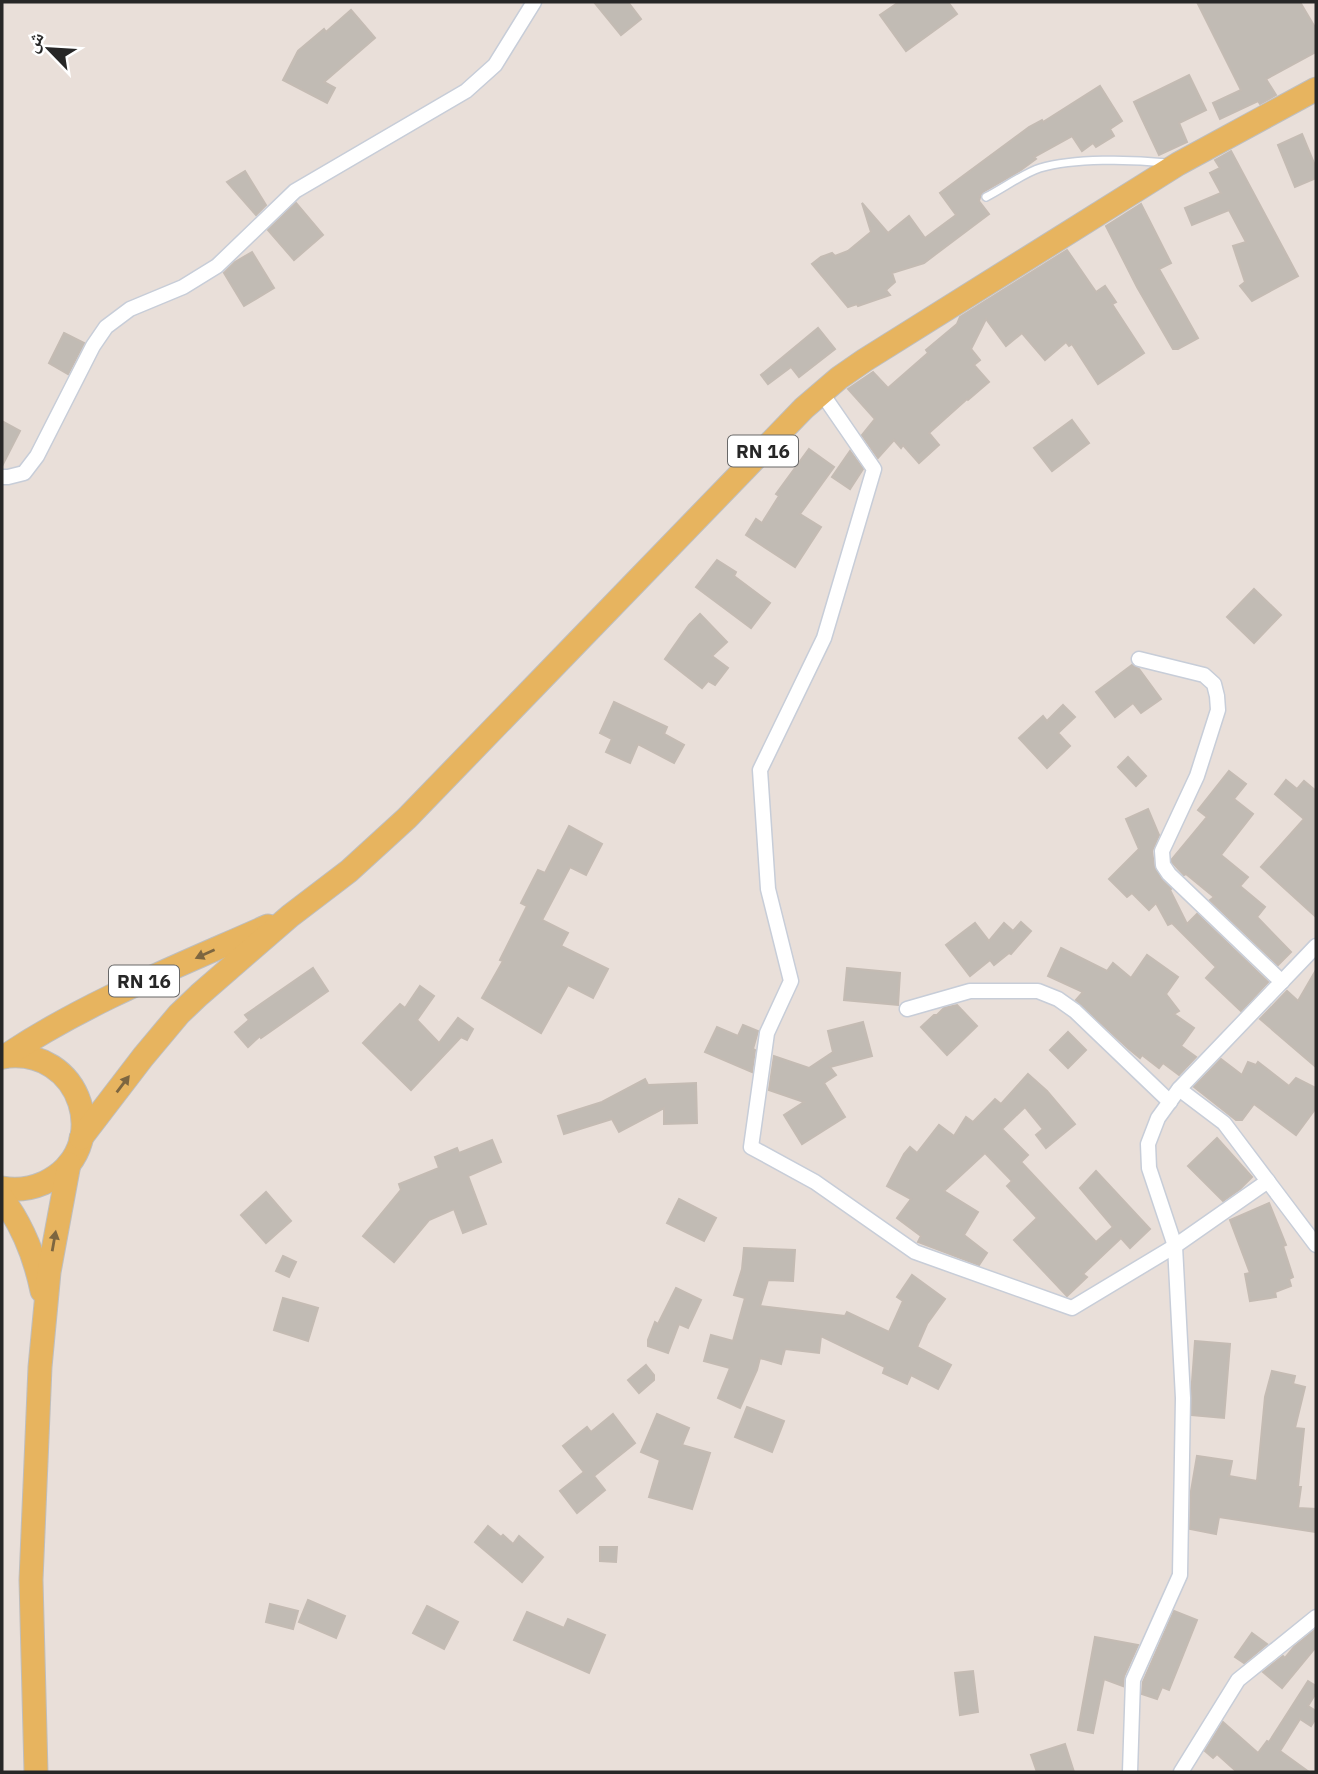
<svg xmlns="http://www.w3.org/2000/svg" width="1318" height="1774" viewBox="0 0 1318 1774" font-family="'IBM Plex Sans','Noto Naskh Arabic',sans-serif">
	<rect width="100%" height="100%" fill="#e9dfd9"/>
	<g fill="#c1bbb4" stroke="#c4bbb3" stroke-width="2">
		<path d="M594,2H628L641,19L621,35Z"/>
		<path d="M899,2H948L957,14L906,51L880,15Z"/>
		<path d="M1197,2H1300L1316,29V52L1266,79L1276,95L1260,104L1258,101L1220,119L1213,103L1241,90Z"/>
		<path d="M351,10L375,38L324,82L335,88L327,103L283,80L298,51L324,29L326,32Z"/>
		<path d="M1189,75L1206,110L1179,123L1187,142L1159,155L1134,102Z"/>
		<path d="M1100,86L1122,121L1110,129L1114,136L1096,147L1093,143L1082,151L1072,136L1034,157L1036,159L1021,170L983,192L981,194L979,201L989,214L924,263L892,273L895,282L886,290L890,295L858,306L857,304L848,307L812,264L821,257L832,253L835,256L848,251L871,232L862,203L888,233L909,216L925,238L956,215L940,193L1029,127L1042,120L1043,122Z"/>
		<path d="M1302,134L1316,168V178L1295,187L1278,145Z"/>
		<path d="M1231,151L1298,276L1252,301L1240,286L1245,282L1233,246L1246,242L1229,210L1192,225L1185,208L1221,193L1210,173L1220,168L1215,160Z"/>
		<path d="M245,171L266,205L256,215L227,182Z"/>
		<path d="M296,203L323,235L294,260L268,230Z"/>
		<path d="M1141,204L1171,263L1159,269L1198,338L1178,349H1173L1137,287L1106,226Z"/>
		<path d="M1067,250L1096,292L1105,286L1116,302L1112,304L1144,353L1098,384L1072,344L1069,346L1066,342L1045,360L1022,333L1006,346L986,319L971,349L980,360L974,365L989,382L968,400L967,399L929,433L939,445L919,463L903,445L901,448L894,440L878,458L862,435L875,419L848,389L873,372L888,388L928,353L926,350L957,324L960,317Z"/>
		<path d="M252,252L274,288L244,306L224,273L235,262Z"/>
		<path d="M818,328L835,349L799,377L791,367L768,384L761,375Z"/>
		<path d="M64,333L84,343L68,374L49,363Z"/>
		<path d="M1072,420L1089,443L1052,471L1034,448Z"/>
		<path d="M2,421L20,431L2,466Z"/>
		<path d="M809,449L834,467L800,514L821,527L795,567L746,535L756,519L762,523L779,496L776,494Z"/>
		<path d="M850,451L863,469L850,489L832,477Z"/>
		<path d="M717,560L736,572L734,576L770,603L751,628L696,587Z"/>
		<path d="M1254,589L1281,615L1254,643L1227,617Z"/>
		<path d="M700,614L727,642L712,656L728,668L715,685L708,681L702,688L665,659L689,625Z"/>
		<path d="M1132,665L1139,669L1161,699L1141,713L1133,703L1115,717L1096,692Z"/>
		<path d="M614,702L667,727L664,734L684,745L674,763L638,744L630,763L606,752L612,739L600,733Z"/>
		<path d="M1063,705L1075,717L1058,733L1070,746L1047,768L1019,738L1043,716L1047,721Z"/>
		<path d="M1128,757L1146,776L1136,786L1118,767Z"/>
		<path d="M1229,771L1246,784L1234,799L1253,814L1221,855L1248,877L1240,886L1265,907L1257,917L1291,952L1278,965L1210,900L1214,897L1186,874L1184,875L1172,862V859L1207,817L1198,810Z"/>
		<path d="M1286,780L1297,789L1304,781L1316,791V917L1261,867L1304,819L1275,794Z"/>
		<path d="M1148,809L1159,835L1152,851L1154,866L1161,879L1171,889L1170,890L1187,924L1197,914L1268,982L1241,1011L1206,978L1216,967L1172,923L1168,925L1156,903L1149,910L1132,893L1127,897L1109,879L1139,849L1126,819Z"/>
		<path d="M569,826L602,844L586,875L570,867L542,920L568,933L561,946L608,969L593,998L568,985L541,1033L482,998L503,961L500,960L527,906L521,903L538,870L545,873Z"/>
		<path d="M1021,922L1031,931L1011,954L1009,953L994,965L990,960L970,976L946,945L975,923L989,941L1004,923L1013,931Z"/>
		<path d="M1061,948L1107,971L1113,963L1131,978L1147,955L1178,977L1166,994L1179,1011L1174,1014L1194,1028L1181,1046L1196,1057L1179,1075L1163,1063L1159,1068L1142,1055L1140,1058L1129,1049L1076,1000L1083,992L1048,976Z"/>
		<path d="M313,968L328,991L261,1038L260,1036L248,1047L235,1032L249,1020L245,1015Z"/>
		<path d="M847,968L900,973L898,1005L844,1000Z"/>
		<path d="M1316,970V1067L1260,1019L1287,991L1298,1001Z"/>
		<path d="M420,986L434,996L417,1020L439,1043L458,1018L473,1029L467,1040L461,1037L411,1090L363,1043L400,1004L405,1008Z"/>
		<path d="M957,1005L977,1026L947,1055L921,1027L934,1015H937L944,1008Z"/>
		<path d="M863,1022L872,1056L830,1067L836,1075L824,1083L845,1117L802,1144L784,1115L804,1102L769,1090L774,1056L809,1068L833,1052L828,1031Z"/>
		<path d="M743,1025L758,1031L753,1049L755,1050L752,1072L705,1052L717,1027L738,1036Z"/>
		<path d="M1068,1032L1086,1050L1068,1068L1050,1050Z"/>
		<path d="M1221,1059L1242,1075L1248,1062L1256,1065L1258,1062L1289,1086L1296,1078L1316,1088V1108L1296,1135L1254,1104L1242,1120H1236L1194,1087Z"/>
		<path d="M1028,1074L1047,1091L1075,1124L1046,1148L1036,1135L1043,1129L1025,1107L1002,1129L1028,1155L1021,1162L1096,1242L1113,1227L1080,1188L1096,1171L1150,1229L1130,1248L1121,1238L1083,1274L1087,1277L1067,1296L1014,1240L1037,1218L1007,1186L1012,1181L985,1153L944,1191L978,1212L964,1235L987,1253L979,1265L918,1242L921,1236L897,1218L911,1199L887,1186L904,1154L910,1147L917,1153L939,1125L954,1136L966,1117L973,1122L995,1099L1001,1104Z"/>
		<path d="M645,1079L648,1085L696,1083L697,1123L664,1124V1108L619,1132L612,1119L564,1134L558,1116L602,1102Z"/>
		<path d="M1217,1138L1252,1177L1240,1189L1223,1201L1188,1166Z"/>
		<path d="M492,1140L501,1162L468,1176L486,1224L463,1233L454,1209L429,1220L394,1262L363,1236L401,1190L399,1184L439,1168L435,1157L457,1148L459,1153Z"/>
		<path d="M266,1192L291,1221L266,1243L241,1215Z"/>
		<path d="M679,1199L716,1218L704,1241L667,1223Z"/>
		<path d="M1269,1203L1286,1245L1283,1246L1293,1277L1289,1279L1291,1286L1275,1292L1276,1297L1250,1301L1245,1274L1250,1273L1230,1220Z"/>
		<path d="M744,1248L795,1250L793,1281L768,1280L760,1306L845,1316L847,1312L889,1332L903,1301L897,1297L912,1275L945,1299L927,1324L917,1347L951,1365L938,1389L911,1375L907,1384L883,1373L885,1367L821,1336L819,1353L785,1349L781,1364L760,1358L757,1370L740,1408L718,1398L730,1368L704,1361L711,1335L733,1341L745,1298L734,1295L742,1269Z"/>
		<path d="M283,1256L296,1262L289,1277L276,1271Z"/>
		<path d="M676,1288L701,1300L688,1328L679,1324L668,1353L648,1346V1340L655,1322L658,1324Z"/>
		<path d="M283,1298L318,1308L308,1341L274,1330Z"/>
		<path d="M1195,1341L1230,1344L1224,1418L1192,1415V1382Z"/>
		<path d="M646,1365L654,1375V1380L639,1393L628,1380Z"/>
		<path d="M1272,1371L1295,1376L1293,1384L1305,1387L1295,1428L1304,1429L1298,1487H1301L1298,1508L1316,1509V1532L1219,1517L1216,1534L1190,1529L1191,1491L1197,1456L1232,1461L1229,1476L1257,1481L1265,1397Z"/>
		<path d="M747,1407L784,1421L772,1452L735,1437Z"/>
		<path d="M613,1414L635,1443L594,1476L605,1490L577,1513L560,1491L584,1472L563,1446L587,1427L591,1432Z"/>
		<path d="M657,1414L689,1428L682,1445L710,1453L692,1509L649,1497L660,1460L641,1452Z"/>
		<path d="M488,1526L501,1537L503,1535L513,1544L519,1536L543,1557L522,1582L475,1542Z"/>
		<path d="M600,1547H617L616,1562L600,1561Z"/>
		<path d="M308,1600L345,1616L336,1638L299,1622Z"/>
		<path d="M270,1604L298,1611L293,1629L266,1622Z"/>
		<path d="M427,1606L458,1622L444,1649L413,1633Z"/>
		<path d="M1174,1611L1197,1620L1169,1690L1162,1687L1157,1699L1142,1694L1143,1682Z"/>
		<path d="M527,1612L564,1628L568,1619L605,1635L589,1673L514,1640Z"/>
		<path d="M1316,1629V1647L1282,1688L1263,1672L1283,1656L1285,1658L1294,1647Z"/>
		<path d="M1252,1633L1267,1644L1244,1663L1235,1657Z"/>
		<path d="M1095,1637L1138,1645L1124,1676L1123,1686L1104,1679L1093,1733L1078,1730Z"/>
		<path d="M973,1671L978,1712L960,1715L955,1673Z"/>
		<path d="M1308,1681L1316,1686V1693L1308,1706L1316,1711V1718L1311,1726L1300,1719L1280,1751L1309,1772H1237L1217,1754L1213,1758L1205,1751L1223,1722L1258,1753L1267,1741L1269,1742Z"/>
		<path d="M1065,1744L1074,1772H1037L1031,1755Z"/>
	</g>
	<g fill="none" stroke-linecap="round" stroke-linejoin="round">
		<defs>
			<path id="lane" d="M986,197C1002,189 1024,173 1040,168C1074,158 1131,159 1167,163"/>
			<g id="street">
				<path d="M821,392L874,469L824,638L760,770L768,889L791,981L767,1033L751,1147L815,1182L915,1252L1072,1308L1175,1246L1268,1181"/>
				<path d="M2,477H8L24,473L37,456L93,346L106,327L130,309L183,287L217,266L295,191L466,91L495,65L534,2"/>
				<path d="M1139,659L1204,675L1214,684L1217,696L1218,710L1197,776L1162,851L1163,865L1169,874L1282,982"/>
				<path d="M1316,946L1179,1089L1224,1123L1316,1245"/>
				<path d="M907,1009L970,991H1038L1058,999L1075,1011L1170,1102"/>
				<path d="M1130,1772L1133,1680L1180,1575L1183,1398L1175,1246L1149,1168L1148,1144L1158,1118L1179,1089"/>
				<path d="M1181,1772L1238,1680L1316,1617"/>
			</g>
			<g id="primary">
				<path d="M2,1057C82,1044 115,1150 44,1183C30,1189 17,1191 2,1188"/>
				<path d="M4,1057C86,1002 178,966 268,926"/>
				<path d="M81,1138L143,1057L179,1014L199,995L290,916L349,871L407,818L804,408L839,378L865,360L1178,164L1316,89"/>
				<path d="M2,1198C23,1226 35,1257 42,1291"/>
				<path d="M36,1772L31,1580L40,1367L49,1272L69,1164"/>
			</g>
		</defs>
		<use href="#lane" stroke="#c7cdd8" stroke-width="10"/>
		<use href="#street" stroke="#c7cdd8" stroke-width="17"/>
		<use href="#primary" stroke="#bebebe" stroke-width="25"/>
		<use href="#lane" stroke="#fff" stroke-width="7"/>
		<use href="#street" stroke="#fff" stroke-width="14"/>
		<use href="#primary" stroke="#e7b45f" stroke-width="23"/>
	</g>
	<defs><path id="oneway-solid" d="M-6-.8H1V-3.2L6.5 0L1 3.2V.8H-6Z" transform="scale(1.75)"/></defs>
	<g fill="#7d6640">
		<use href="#oneway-solid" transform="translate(205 954) rotate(156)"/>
		<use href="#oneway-solid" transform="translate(123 1084) rotate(-53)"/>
		<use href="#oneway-solid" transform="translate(54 1241) rotate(-80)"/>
	</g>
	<g text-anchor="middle" stroke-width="7" stroke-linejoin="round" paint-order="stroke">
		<g fill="#fff" stroke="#686868" stroke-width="2">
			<rect x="728" y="435.5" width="70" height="31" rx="5"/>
			<rect x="109" y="965.5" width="70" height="31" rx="5"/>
		</g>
		<g font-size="19" font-weight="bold" fill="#272727">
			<text x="763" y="458">RN 16</text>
			<text x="144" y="988">RN 16</text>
		</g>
	</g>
	<rect width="1318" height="1774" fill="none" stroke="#272727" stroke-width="7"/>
	<g transform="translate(49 49) rotate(295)" stroke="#ffffff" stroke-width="5" paint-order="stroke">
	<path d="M0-5L12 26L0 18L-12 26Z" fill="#272727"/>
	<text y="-10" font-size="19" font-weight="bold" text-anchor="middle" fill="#272727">ش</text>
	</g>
</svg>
